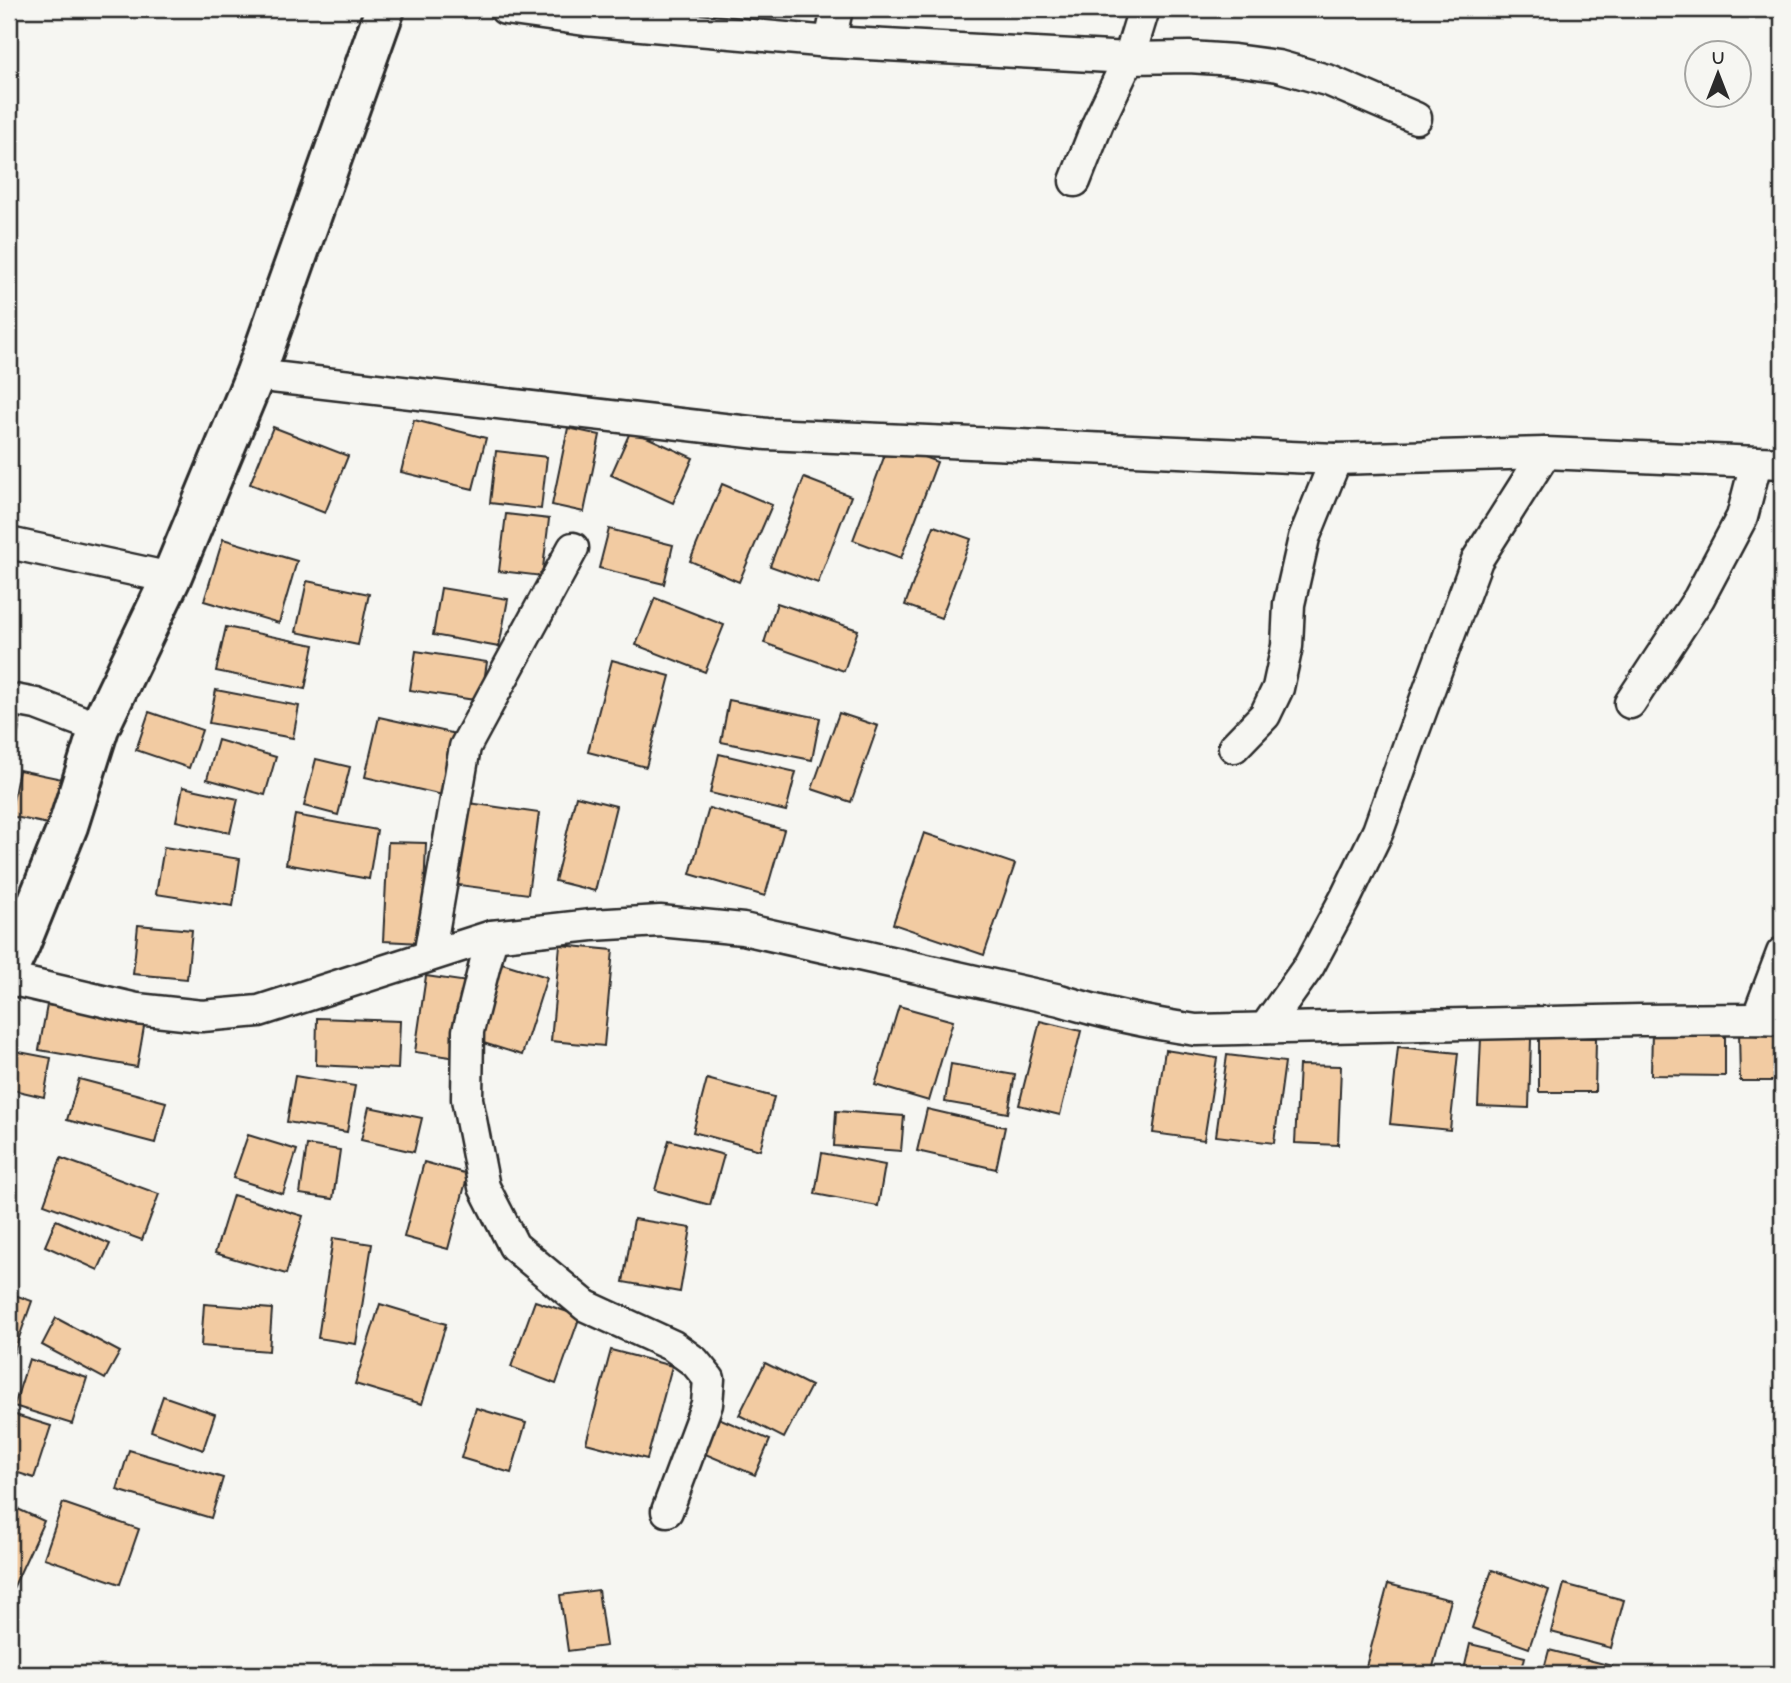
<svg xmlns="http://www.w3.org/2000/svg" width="1791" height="1683" viewBox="0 0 1791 1683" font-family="'Comic Neue',sans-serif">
	<rect width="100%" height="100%" fill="#f6f6f2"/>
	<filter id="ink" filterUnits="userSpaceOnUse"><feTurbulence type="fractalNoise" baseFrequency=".0143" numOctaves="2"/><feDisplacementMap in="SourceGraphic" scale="14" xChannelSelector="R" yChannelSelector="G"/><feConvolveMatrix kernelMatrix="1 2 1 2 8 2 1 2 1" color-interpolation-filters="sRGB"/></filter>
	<g filter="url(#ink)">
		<g fill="#f2cba2" stroke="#2b2b2b" stroke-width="2">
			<path d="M414,420L486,438L473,489L401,472Z"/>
			<path d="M273,427L348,456L325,513L250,484Z"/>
			<path d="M568,428L600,435L584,512L552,505Z"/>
			<path d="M631,430L693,458L673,503L611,475Z"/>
			<path d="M889,444L937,462L901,558L853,540Z"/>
			<path d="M496,451L547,457L541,509L490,503Z"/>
			<path d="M804,478L851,496L818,583L770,566Z"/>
			<path d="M722,484L772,505L739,582L690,561Z"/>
			<path d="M506,514L549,519L542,576L499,571Z"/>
			<path d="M934,526L971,539L941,618L905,605Z"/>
			<path d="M609,529L673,545L664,584L599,568Z"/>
			<path d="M223,539L297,561L279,623L204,601Z"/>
			<path d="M307,581L369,594L358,645L296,632Z"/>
			<path d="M441,588L508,599L499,647L433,635Z"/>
			<path d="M655,598L724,625L705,672L636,645Z"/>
			<path d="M777,603L858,630L844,671L764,643Z"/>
			<path d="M226,627L314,645L305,689L216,671Z"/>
			<path d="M416,651L487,662L481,701L410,690Z"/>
			<path d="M612,660L670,676L646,767L588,752Z"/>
			<path d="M216,690L299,706L293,738L209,723Z"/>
			<path d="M729,700L820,718L812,760L721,742Z"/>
			<path d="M149,712L202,730L189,768L136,750Z"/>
			<path d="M9,713L21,715L14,758L9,757Z"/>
			<path d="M839,713L878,726L851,802L812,789Z"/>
			<path d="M379,717L461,735L447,796L365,777Z"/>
			<path d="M218,740L276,757L265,795L207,779Z"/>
			<path d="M719,754L796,772L786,811L710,793Z"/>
			<path d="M316,759L350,767L338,815L304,806Z"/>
			<path d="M19,770L62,779L53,825L10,816Z"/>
			<path d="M183,787L238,799L230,833L176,821Z"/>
			<path d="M576,796L616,806L595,891L555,881Z"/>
			<path d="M462,802L539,813L528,894L451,884Z"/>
			<path d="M709,808L784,830L765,896L690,874Z"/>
			<path d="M295,815L377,830L369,879L286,864Z"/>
			<path d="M924,833L1015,864L984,955L893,924Z"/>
			<path d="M388,842L426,843L422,943L383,941Z"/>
			<path d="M164,847L240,859L233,906L156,894Z"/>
			<path d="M138,925L192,930L187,979L133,974Z"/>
			<path d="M560,945L613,950L604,1046L551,1041Z"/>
			<path d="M502,963L547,977L522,1055L477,1041Z"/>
			<path d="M426,976L468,982L458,1058L415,1052Z"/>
			<path d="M47,1005L145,1021L137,1067L39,1050Z"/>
			<path d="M899,1006L953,1021L929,1101L875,1085Z"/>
			<path d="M317,1018L400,1021L398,1069L316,1065Z"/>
			<path d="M1040,1021L1081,1031L1060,1115L1019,1105Z"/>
			<path d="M1652,1031L1725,1033V1076L1651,1075Z"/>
			<path d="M1739,1031H1782V1081H1740Z"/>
			<path d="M1481,1038L1531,1039L1529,1108L1478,1106Z"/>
			<path d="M1539,1038H1596L1595,1092H1539Z"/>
			<path d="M1398,1047L1458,1053L1450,1130L1390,1124Z"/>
			<path d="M1165,1050L1217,1058L1204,1140L1153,1133Z"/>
			<path d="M14,1051L51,1058L44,1097L9,1089V1075Z"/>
			<path d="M1227,1055L1285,1062L1274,1143L1216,1136Z"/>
			<path d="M951,1064L1015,1075L1008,1113L945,1102Z"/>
			<path d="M1299,1065L1341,1066L1338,1145L1295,1143Z"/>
			<path d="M295,1076L355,1086L347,1132L287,1122Z"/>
			<path d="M79,1079L166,1102L155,1143L67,1120Z"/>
			<path d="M707,1079L774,1097L760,1150L693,1132Z"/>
			<path d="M369,1107L422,1118L414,1152L361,1140Z"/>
			<path d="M927,1109L1005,1127L996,1169L917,1151Z"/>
			<path d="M836,1111L904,1116L901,1151L834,1146Z"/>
			<path d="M248,1135L297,1150L283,1194L233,1178Z"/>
			<path d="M669,1140L724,1155L710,1205L655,1190Z"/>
			<path d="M307,1145L340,1150L333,1199L300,1194Z"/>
			<path d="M822,1153L885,1165L878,1206L815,1194Z"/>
			<path d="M61,1158L159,1194L142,1240L44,1204Z"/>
			<path d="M424,1162L468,1174L448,1249L404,1237Z"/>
			<path d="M233,1195L303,1216L286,1274L215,1253Z"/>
			<path d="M634,1219L691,1228L680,1292L623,1282Z"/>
			<path d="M56,1220L110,1244L98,1270L45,1246Z"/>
			<path d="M333,1238L372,1244L356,1344L318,1338Z"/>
			<path d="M9,1293L32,1301L9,1366Z"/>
			<path d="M535,1301L580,1316L556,1384L511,1367Z"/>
			<path d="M204,1304L272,1309L269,1351L201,1346Z"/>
			<path d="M380,1304L446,1324L422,1404L355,1384Z"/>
			<path d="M56,1318L120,1352L105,1379L42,1345Z"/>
			<path d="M611,1350L672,1366L647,1459L586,1443Z"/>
			<path d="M29,1359L87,1378L72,1424L14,1406Z"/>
			<path d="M765,1363L811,1386L784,1438L739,1415Z"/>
			<path d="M163,1396L215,1414L203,1450L151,1431Z"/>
			<path d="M476,1408L526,1423L511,1473L461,1458Z"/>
			<path d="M9,1413L51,1426L34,1478L9,1470Z"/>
			<path d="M707,1413L770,1440L755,1475L691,1448Z"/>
			<path d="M129,1450L223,1478L211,1518L117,1490Z"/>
			<path d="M63,1503L139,1529L120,1584L44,1558Z"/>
			<path d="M9,1505L44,1521L9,1597Z"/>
			<path d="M1492,1570L1549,1590L1529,1648L1472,1628Z"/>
			<path d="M1388,1584L1451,1600L1431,1674H1364Z"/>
			<path d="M1564,1584L1624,1600L1611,1648L1551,1632Z"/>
			<path d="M598,1590L606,1646L568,1651L560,1595Z"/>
			<path d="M1470,1644L1525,1657L1521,1674H1463Z"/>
			<path d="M1549,1650L1612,1666L1610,1674H1565L1544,1669Z"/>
		</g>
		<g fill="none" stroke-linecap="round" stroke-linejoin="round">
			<defs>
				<g id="street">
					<path d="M505,9L585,20L830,42L1129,58L1189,57L1234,60L1278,66L1330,81L1416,118"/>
					<path d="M830,42L837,9"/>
					<path d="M1075,181L1098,123L1129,58L1144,9"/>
					<path d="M255,375L767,434L1336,459L1545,453L1782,463"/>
					<path d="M9,543L171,578"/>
					<path d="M9,699L36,704L99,728"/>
					<path d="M1630,703L1699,598L1742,517L1756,463"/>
					<path d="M1234,747L1265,715L1278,688L1287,646L1289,604L1304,538L1336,459"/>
					<path d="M492,936L468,1031L467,1099L484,1187L514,1246L586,1306L673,1346L695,1362L709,1379L707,1404L667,1511"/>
					<path d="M429,956L465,747L573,548"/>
					<path d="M9,979L137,1009L202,1016L259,1011L492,936L592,925L660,921L743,929L1060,1000C1105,1014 1149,1023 1196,1030L1641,1020L1757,1019L1782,1020"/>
					<path d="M1757,1019L1782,953"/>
					<path d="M1265,1028L1309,966L1346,897L1378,831L1409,744L1477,560L1545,453"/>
				</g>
				<path id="secondary" d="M9,968L20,945L68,826L99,728L171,578L255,375L385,9"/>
			</defs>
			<use href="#street" stroke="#2b2b2b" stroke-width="35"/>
			<use href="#secondary" stroke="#2b2b2b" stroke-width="44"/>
			<use href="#street" stroke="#f6f6f2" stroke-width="30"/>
			<use href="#secondary" stroke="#f6f6f2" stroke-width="38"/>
		</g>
	</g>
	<rect width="1791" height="1683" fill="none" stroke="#f6f6f2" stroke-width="35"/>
	<rect x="18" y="18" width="1756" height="1648" fill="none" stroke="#2b2b2b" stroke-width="2.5" filter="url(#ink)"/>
	<g transform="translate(1718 74)"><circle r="33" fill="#f6f6f2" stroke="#a5a5a2" stroke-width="2"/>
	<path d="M0-5L12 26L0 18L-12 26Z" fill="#2b2b2b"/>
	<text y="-10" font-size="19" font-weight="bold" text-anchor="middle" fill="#2b2b2b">U</text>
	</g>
</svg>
